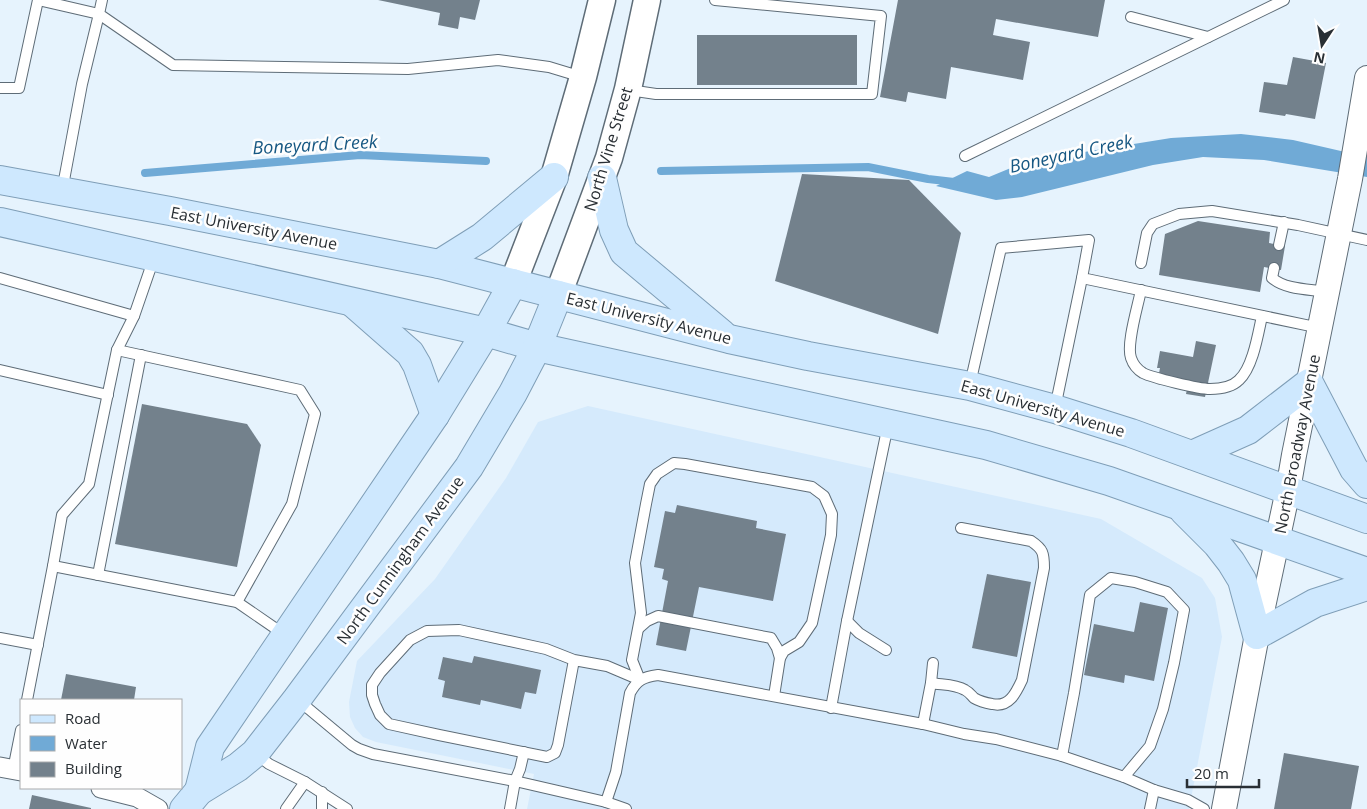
<svg xmlns="http://www.w3.org/2000/svg" width="1367" height="809" viewBox="0 0 1367 809" font-family="'Open Sans',sans-serif">
	<rect width="100%" height="100%" fill="#e6f3fd"/>
	<path fill="#d5eafc" d="M588,406L1101,519L1202,578L1215,598L1222,637L1189,809H527L534,774L376,742L363,737L355,728L350,717L349,702L357,661L435,579L506,478L538,422Z"/>
	<path fill="#70aad6" d="M1241,134L1293,140L1367,157V177L1264,160L1203,157L1153,165L1022,197L996,200L936,186L967,171L989,177L1028,161L1171,138Z"/>
	<g fill="none" stroke-linecap="round" stroke-linejoin="round">
		<g stroke="#70aad6" stroke-width="8">
			<path d="M661,171L868,167L928,179L954,182"/>
			<path d="M145,173L360,155L486,161"/>
		</g>
	</g>
	<g fill="#73818c">
		<path d="M378,0H480L475,20L460,17L458,29L438,25L440,13Z"/>
		<path d="M898,0H1105L1098,37L996,19L993,35L1030,42L1023,80L951,67L946,99L908,92L906,102L880,97Z"/>
		<rect x="697" y="35" width="160" height="50"/>
		<path d="M1293,57L1326,63L1315,119L1286,114L1285,116L1259,112L1264,82L1287,85Z"/>
		<path d="M802,174L909,180L961,233L938,334L775,281Z"/>
		<path d="M1198,221L1270,232L1269,243L1285,246L1281,270L1264,267L1260,292L1159,275L1165,234Z"/>
		<path d="M1196,341L1216,345L1205,397L1186,394L1187,389L1157,384L1160,368H1157L1160,351L1193,357Z"/>
		<path d="M142,404L247,424L261,445L237,567L115,544Z"/>
		<path d="M677,505L757,521L756,528L786,534L773,601L699,587L686,651L656,645L668,581L662,579L664,569L654,567L665,511L675,513Z"/>
		<path d="M987,574L1031,582L1017,657L972,648Z"/>
		<path d="M1140,602L1168,608L1154,681L1125,675L1124,683L1084,675L1094,624L1134,632Z"/>
		<path d="M474,656L541,670L536,694L525,692L521,709L481,700L480,705L442,697L445,681L438,679L443,657L472,663Z"/>
		<path d="M66,674L136,687L134,700H61Z"/>
		<path d="M1284,753L1359,766L1351,809H1274Z"/>
		<path d="M32,795L91,808V809H29Z"/>
	</g>
	<g fill="none" stroke-linecap="round" stroke-linejoin="round">
		<defs>
			<g id="service">
				<path d="M38,0L99,14L82,84L62,191"/>
				<path d="M102,0L99,14L173,65L408,69L498,60L549,67L582,77"/>
				<path d="M1131,17L1208,37"/>
				<path d="M0,88H19L38,0"/>
				<path d="M629,90L656,94H872L881,16L715,0"/>
				<path d="M965,156L1284,0"/>
				<path d="M1279,245L1284,222"/>
				<path d="M1141,263L1147,233L1153,224L1179,214L1212,211L1298,225L1367,240"/>
				<path d="M1274,268L1272,278C1286,290 1309,289 1327,292"/>
				<path d="M0,278L134,316"/>
				<path d="M1141,290C1138,306 1126,344 1131,358C1133,364 1138,370 1143,373C1153,378 1199,389 1210,389C1220,389 1232,387 1239,380C1253,367 1258,334 1262,316"/>
				<path d="M117,350L300,390L315,414L292,504L237,602"/>
				<path d="M0,370L108,395"/>
				<path d="M970,384L1001,248L1089,240L1082,278L1320,328"/>
				<path d="M1055,408L1082,278"/>
				<path d="M53,566L237,602L285,635"/>
				<path d="M98,575L141,355"/>
				<path d="M847,621L859,633L886,650"/>
				<path d="M639,628L647,621L658,616L771,638L777,648L780,658"/>
				<path d="M0,638L38,645"/>
				<path d="M574,660L558,745L555,753L547,757L439,735L389,724L380,715L375,704L372,695V685L380,673L410,640L427,631L459,630L546,649L574,660L607,666L640,680"/>
				<path d="M640,680L632,660L641,613L635,563L646,504L650,484L657,474L674,463L685,464L812,487L824,496L832,514L831,535L812,623L799,642L784,651L780,658L774,696"/>
				<path d="M931,683C942,685 955,684 965,690C969,692 971,695 974,698C979,701 986,703 992,704C1009,708 1016,693 1022,680L1044,568C1044,553 1043,549 1031,541L961,528"/>
				<path d="M27,700L53,566L62,515L89,484L117,350L134,316L154,258"/>
				<path d="M298,700L352,745L359,749L373,754L515,781L606,802L626,809"/>
				<path d="M831,708L847,621L888,425"/>
				<path d="M923,724L931,683L933,663"/>
				<path d="M256,754L269,764L305,782L347,809"/>
				<path d="M1062,756L1074,693L1090,595L1111,578L1135,582L1167,592L1184,610L1174,663L1163,709L1150,746L1124,777"/>
				<path d="M13,770L21,730"/>
				<path d="M322,792V809"/>
				<path d="M606,802L616,772L630,693C637,680 643,677 658,675L923,724L964,734L996,739L1062,756L1124,777L1154,790L1188,800L1204,809"/>
				<path d="M286,809L305,782"/>
				<path d="M510,809L515,781L520,769L524,752"/>
				<path d="M1150,809L1154,790"/>
			</g>
			<g id="minor">
				<path d="M0,767L21,771"/>
				<path d="M101,788L137,797L158,809"/>
			</g>
			<path id="tertiary" d="M1224,809L1257,635L1288,490L1294,455L1350,179L1367,78"/>
			<g id="secondary">
				<path d="M513,283L554,177L583,77L602,0"/>
				<path d="M558,295L609,158L628,89L647,0"/>
			</g>
			<g id="primary">
				<path d="M602,178L614,230L624,252L722,334"/>
				<path d="M0,180L170,211L439,264L729,339L808,356L970,386L1055,409L1131,433L1367,519"/>
				<path d="M0,222L486,332L537,347L986,445L1109,481L1367,572"/>
				<path d="M439,264L482,237L554,177"/>
				<path d="M353,303L410,353L417,365L435,415"/>
				<path d="M1192,455L1248,430L1309,383L1354,469L1367,484"/>
				<path d="M1184,511L1217,544L1231,562L1242,580L1257,635L1315,603L1367,586"/>
				<path d="M199,791L210,747L435,415L486,332L513,283"/>
				<path d="M184,809L199,791L238,767L255,753L297,699L469,467L513,393L537,347L558,295"/>
			</g>
		</defs>
		<use href="#service" stroke="#5e6c77" stroke-width="12"/>
		<use href="#minor" stroke="#5e6c77" stroke-width="21"/>
		<use href="#tertiary" stroke="#5e6c77" stroke-width="26"/>
		<use href="#secondary" stroke="#5e6c77" stroke-width="29"/>
		<use href="#primary" stroke="#7f9eb7" stroke-width="30"/>
		<use href="#service" stroke="#fff" stroke-width="10"/>
		<use href="#minor" stroke="#fff" stroke-width="19"/>
		<use href="#tertiary" stroke="#fff" stroke-width="24"/>
		<use href="#secondary" stroke="#fff" stroke-width="26"/>
		<use href="#primary" stroke="#cee8fe" stroke-width="28"/>
	</g>
	<g text-anchor="middle" stroke-width="5" stroke-linejoin="round" paint-order="stroke">
		<g font-size="16" fill="#292f34" stroke="#fefefe">
			<text transform="translate(608 149) rotate(-73)" y="6">North Vine Street</text>
			<text transform="translate(254 228) rotate(11)" y="6">East University Avenue</text>
			<text transform="translate(649 318) rotate(14)" y="6">East University Avenue</text>
			<text transform="translate(1043 408) rotate(16)" y="6">East University Avenue</text>
			<text transform="translate(1297 444) rotate(-79)" y="6">North Broadway Avenue</text>
			<text transform="translate(400 560) rotate(-54)" y="6">North Cunningham Avenue</text>
		</g>
		<g font-size="18" font-style="italic" fill="#175883" stroke="#fefefe">
			<text transform="translate(315 145) rotate(-3)" y="6">Boneyard Creek</text>
			<text transform="translate(1071 154) rotate(-12)" y="6">Boneyard Creek</text>
		</g>
	</g>
	<rect x="20" y="699" width="162" height="90" fill="#fefefe" stroke="#a9abad"/>
	<rect x="30" y="715" width="25" height="8" fill="#cee8fe" stroke="#a9abad"/>
	<text x="65" y="724" font-size="15" fill="#292f34">Road</text>
	<rect x="30" y="736" width="25" height="15" fill="#70aad6" stroke="#a9abad"/>
	<text x="65" y="749" font-size="15" fill="#292f34">Water</text>
	<rect x="30" y="762" width="25" height="15" fill="#73818c" stroke="#a9abad"/>
	<text x="65" y="774" font-size="15" fill="#292f34">Building</text>
	<g transform="translate(1322 45) rotate(192)" stroke="#fefefe" stroke-width="4" paint-order="stroke">
	<path d="M0-4L9 19L0 12L-9 19Z" fill="#292f34"/>
	<text y="-8" font-size="14" font-weight="bold" text-anchor="middle" fill="#292f34">N</text>
	</g>
	<path d="M1187 779v8h72v-8" fill="none" stroke="#292f34" stroke-width="2.5"/>
	<text x="1194" y="779" font-size="15" fill="#292f34" stroke="#fefefe" stroke-width="4" paint-order="stroke">20 m</text>
</svg>
